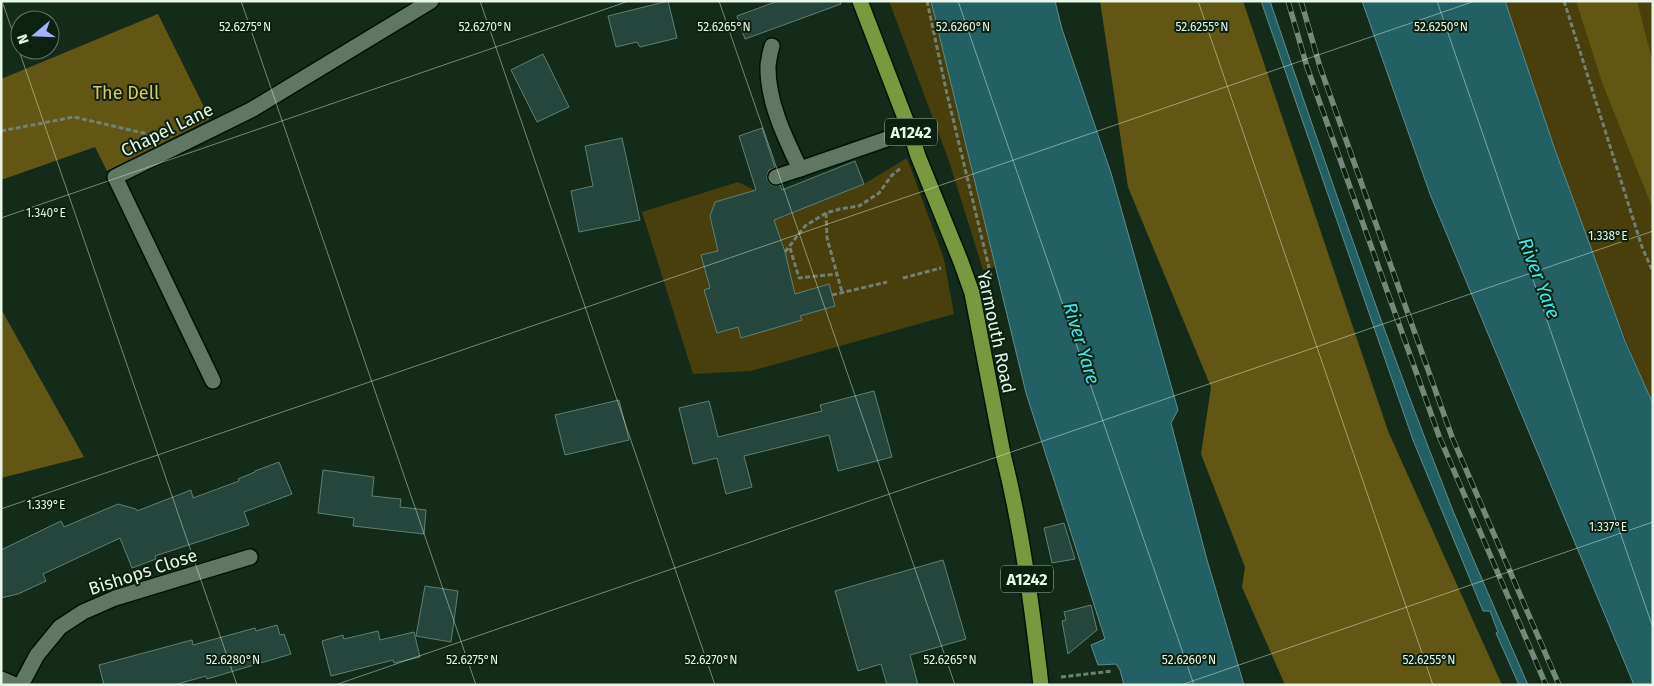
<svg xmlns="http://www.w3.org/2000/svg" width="1654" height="686" viewBox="0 0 1654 686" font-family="'Fira Sans',sans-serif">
	<rect width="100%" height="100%" fill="#152b19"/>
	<g fill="#483f0c">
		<path d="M889,1H931L995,267L983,270L949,161Z"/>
		<path d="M1505,1H1653V404C1595,273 1551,137 1505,1Z"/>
		<path d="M907,158L944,259L954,314L751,371L693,374L642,212L738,182L767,196L776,219L864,184Z"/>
	</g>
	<g fill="#625615">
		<path d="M1100,1H1243L1388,431L1502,685H1285L1242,587L1245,567L1201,454L1211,387L1128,187Z"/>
		<path d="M1576,1H1637L1653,64V209L1603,85Z"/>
		<path d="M158,14L210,119L107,171L95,147L1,180V79Z"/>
		<path d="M1,309L84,457L1,478Z"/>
	</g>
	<g fill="#236063" stroke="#5e8d8c">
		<path d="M931,1H1055L1062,29L1111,173L1178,410L1171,423L1207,560L1244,685H1124L1120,670L1116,664L1098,665L1091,645L1105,639L1026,393Z"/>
		<path d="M1261,1H1270C1328,172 1387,343 1453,511C1477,569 1503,627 1528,685H1519L1496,633L1498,632L1490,611H1483L1413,440Z"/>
		<path d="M1362,1H1505L1554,147L1625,341L1653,404V685H1634L1430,194Z"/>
	</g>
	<g fill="#25463d" stroke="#5d8075">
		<path d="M668,1L677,38L640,47L637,42L616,47L608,16Z"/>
		<path d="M778,1H840L841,4L745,39L737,16Z"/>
		<path d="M543,54L569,107L537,122L511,70Z"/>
		<path d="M762,128L775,168L769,170L767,175V179L770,184L775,186L780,185L782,190L855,161L864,184L774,220L785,252L795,294L829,284L835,306L800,316L802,320L741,338L738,327L717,333L704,290L710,288L701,255L718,251L710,216L715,202L756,190L739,136Z"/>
		<path d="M622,138L640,220L579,232L571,191L593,186L585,146Z"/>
		<path d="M874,391L892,457L838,471L829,435L744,456L752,487L726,494L717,458L693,464L679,408L709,401L718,437L822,411L820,405Z"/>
		<path d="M619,400L629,440L565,455L555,415Z"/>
		<path d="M279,462L292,494L244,512L249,525L155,556L156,559L132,568L120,538L43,574L46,581L18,594L1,598V550L61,521L64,527L118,504L136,509L137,511L191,490L193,498L239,481L238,479L255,472V471Z"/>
		<path d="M323,470L374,477L372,496L401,499L400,507L426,510L424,534L353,526L354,518L318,513Z"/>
		<path d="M1064,523L1075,559L1052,563L1044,528Z"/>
		<path d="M943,560L966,639L910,655L918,685H887L881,664L858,671L835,591Z"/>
		<path d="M425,586L458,591L451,642L416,636Z"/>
		<path d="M1091,605L1097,630L1068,654L1062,621L1066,620L1064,612Z"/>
		<path d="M277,625L280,635L284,634L291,654L207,679L206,676L174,685H104L99,665L192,640L193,645L255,628L256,631Z"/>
		<path d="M378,631L380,640L414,632L420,657L394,663L393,660L331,676L322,641L343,635L344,639Z"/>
	</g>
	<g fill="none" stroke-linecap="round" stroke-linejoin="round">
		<defs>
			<g id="minor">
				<path d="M772,46C770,52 769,59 768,65C767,101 785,138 800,169L910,131"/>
				<path d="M776,177L800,169"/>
				<path d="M213,381L115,177L251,110L431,1"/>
				<path d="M1,679L15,685"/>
				<path d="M21,685L37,655L60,627L83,612L115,598L250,557"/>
			</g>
			<path id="primary" d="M860,1L910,131L918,156L961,262L972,293L1003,454C1022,529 1032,607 1041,685"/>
		</defs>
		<use href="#minor" stroke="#011304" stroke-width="18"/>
		<use href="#primary" stroke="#011304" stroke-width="18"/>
		<g stroke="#6f8172" stroke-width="3" stroke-dasharray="5 2.5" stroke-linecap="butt">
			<path d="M927,1L947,94L991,276"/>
			<path d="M1564,1L1642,247L1653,272"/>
			<path d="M1,131L74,117L152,135"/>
			<path d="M826,213L827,238L842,292"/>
			<path d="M790,248L799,278L837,274"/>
			<path d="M785,252L805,226L826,213L840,209L859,206L879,193L892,175L901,168"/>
			<path d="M903,278L941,268"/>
			<path d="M832,295L887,282"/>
			<path d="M1061,677L1113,671"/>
		</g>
		<use href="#minor" stroke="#607863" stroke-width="15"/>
		<use href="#primary" stroke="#7a983d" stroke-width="15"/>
		<defs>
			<g id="rail">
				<path d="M1288,1L1307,67L1439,436L1546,685"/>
				<path d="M1301,1L1320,67L1452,437L1559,685"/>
			</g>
		</defs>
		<use href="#rail" stroke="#768879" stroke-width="5.5"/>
		<use href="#rail" stroke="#0c2110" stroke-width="4" stroke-dasharray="11" stroke-linecap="butt"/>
	</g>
	<path fill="none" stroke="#e9f6ea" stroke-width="1" stroke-opacity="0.45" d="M2,1L237,685M241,1L476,685M480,1L715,685M719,1L955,685M958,1L1194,685M1198,1L1433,685M1437,1L1653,628M1,218L629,1M1,509L1475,1M335,685L1653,231M1181,685L1653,522"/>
	<g text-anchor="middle" stroke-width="4" stroke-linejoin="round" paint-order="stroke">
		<g fill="#0c2110" stroke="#a7b6a9" stroke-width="1">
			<rect x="885" y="118.5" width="52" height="27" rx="4"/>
			<rect x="1001" y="565.5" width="52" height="27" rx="4"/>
		</g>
		<g font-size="16" font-weight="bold" fill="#e9f6ea">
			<text x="911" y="138">A1242</text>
			<text x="1027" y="585">A1242</text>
		</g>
		<g font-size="18" fill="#dec757" stroke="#0c2110">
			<text x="126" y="99">The Dell</text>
		</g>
		<g font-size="18" fill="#e9f6ea" stroke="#0c2110">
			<text transform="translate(167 130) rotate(-26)" y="6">Chapel Lane</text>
			<text transform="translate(996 332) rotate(78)" y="6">Yarmouth Road</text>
			<text transform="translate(143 572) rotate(-18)" y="6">Bishops Close</text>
		</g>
		<g font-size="19" font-style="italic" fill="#3ce9f0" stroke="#0c2110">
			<text transform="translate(1540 278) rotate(69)" y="7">River Yare</text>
			<text transform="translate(1082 343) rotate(73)" y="7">River Yare</text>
		</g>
	</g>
	<g font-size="12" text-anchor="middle" fill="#e9f6ea" stroke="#0c2110" stroke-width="4" stroke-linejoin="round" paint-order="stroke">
		<text x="485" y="31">52.6270°N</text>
		<text x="245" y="31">52.6275°N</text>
		<text x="724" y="31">52.6265°N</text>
		<text x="963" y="31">52.6260°N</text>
		<text x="1202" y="31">52.6255°N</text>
		<text x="1441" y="31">52.6250°N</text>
		<text x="46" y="217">1.340°E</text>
		<text x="1608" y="240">1.338°E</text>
		<text x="46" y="509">1.339°E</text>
		<text x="1608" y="531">1.337°E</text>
		<text x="233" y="664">52.6280°N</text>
		<text x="472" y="664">52.6275°N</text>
		<text x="711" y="664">52.6270°N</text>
		<text x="950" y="664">52.6265°N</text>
		<text x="1189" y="664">52.6260°N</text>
		<text x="1429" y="664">52.6255°N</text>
	</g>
	<rect width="1654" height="686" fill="none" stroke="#e9f6ea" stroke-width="5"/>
	<g transform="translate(35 35) rotate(251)"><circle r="24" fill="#0c2110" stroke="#647667"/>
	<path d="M0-4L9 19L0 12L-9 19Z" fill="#a2b2fd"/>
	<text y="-8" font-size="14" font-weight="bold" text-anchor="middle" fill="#e9f6ea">N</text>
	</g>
</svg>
